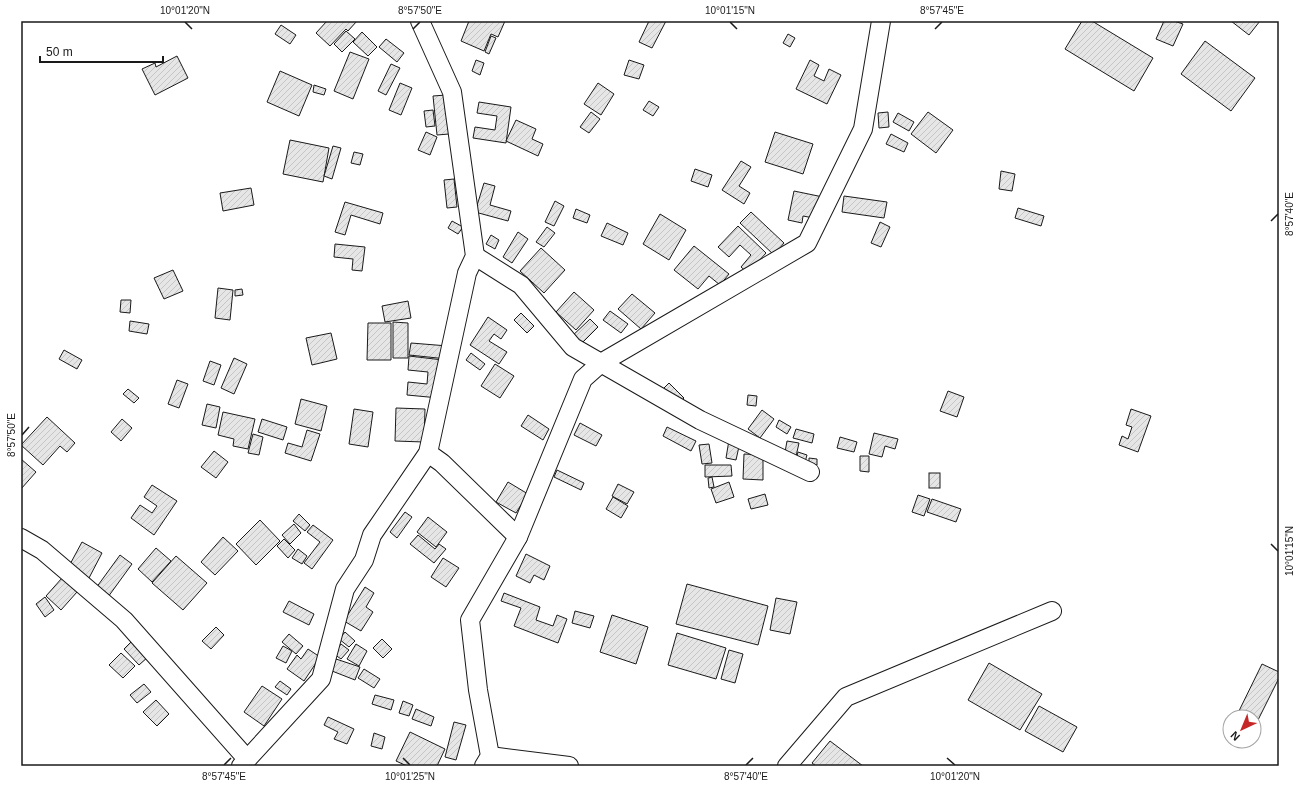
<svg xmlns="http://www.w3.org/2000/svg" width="1300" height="787" viewBox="0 0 1300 787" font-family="Arial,sans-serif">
	<defs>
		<pattern id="building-hatch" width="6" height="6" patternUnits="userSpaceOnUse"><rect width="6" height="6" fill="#e6e6e6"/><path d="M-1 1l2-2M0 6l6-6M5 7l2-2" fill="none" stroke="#c5c5c5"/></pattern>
	</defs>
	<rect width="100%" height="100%" fill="#fff"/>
	<g fill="url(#building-hatch)" stroke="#1a1a1a">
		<path d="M327,21H357L348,31L346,29L330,46L316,33Z"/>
		<path d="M469,21H505L498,37L491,34L484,51L461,41Z"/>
		<path d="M649,21H666L652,48L639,42Z"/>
		<path d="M1082,21H1092L1153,58L1134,91L1065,49Z"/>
		<path d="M1164,21H1174L1183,24L1173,46L1156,39Z"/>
		<path d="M1231,21H1260L1249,35Z"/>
		<path d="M281,25L296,35L290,44L275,34Z"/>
		<path d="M346,31L355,39L342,52L334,44Z"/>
		<path d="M362,32L377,47L368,56L353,42Z"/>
		<path d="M788,34L795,38L790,47L783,43Z"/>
		<path d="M491,36L496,38L489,54L485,52Z"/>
		<path d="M386,39L404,53L397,62L379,47Z"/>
		<path d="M1205,41L1255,78L1231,111L1181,74Z"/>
		<path d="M350,52L369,59L353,99L334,91Z"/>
		<path d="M177,56L188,78L155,95L142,69L155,63L156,67Z"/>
		<path d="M476,60L484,63L480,75L472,71Z"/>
		<path d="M629,60L644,65L639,79L624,75Z"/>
		<path d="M810,60L819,65L814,76L824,81L829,69L841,75L827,104L796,89Z"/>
		<path d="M391,64L400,68L386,95L378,91Z"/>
		<path d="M280,71L312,85L299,116L267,102Z"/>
		<path d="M400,83L412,88L401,115L389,110Z"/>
		<path d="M598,83L614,94L601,115L584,104Z"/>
		<path d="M314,85L326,89L324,95L313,92Z"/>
		<path d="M446,95L449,134L437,135L433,96Z"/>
		<path d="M649,101L659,107L653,116L643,110Z"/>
		<path d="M479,102L511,107L506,143L473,138L475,127L495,130L497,116L477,113Z"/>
		<path d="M433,110L435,126L426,127L424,111Z"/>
		<path d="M591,112L600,119L589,133L580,127Z"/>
		<path d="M888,112L889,127L879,128L878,113Z"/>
		<path d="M928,112L953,130L936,153L911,134Z"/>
		<path d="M898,113L914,122L909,131L893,122Z"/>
		<path d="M516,120L536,129L532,139L543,144L538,156L506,141Z"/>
		<path d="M426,132L437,137L430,155L418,150Z"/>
		<path d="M775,132L813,144L803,174L765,162Z"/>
		<path d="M891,134L908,143L904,152L886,144Z"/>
		<path d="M290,140L329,148L323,182L283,174Z"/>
		<path d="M333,146L341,148L332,179L324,176Z"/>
		<path d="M354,152L363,154L360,165L351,163Z"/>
		<path d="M741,161L751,167L739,186L750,193L744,204L722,190Z"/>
		<path d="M695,169L712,175L708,187L691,181Z"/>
		<path d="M1001,171L1015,174L1012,191L999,189Z"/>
		<path d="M454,179L457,207L447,208L444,180Z"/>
		<path d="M484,183L495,186L490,205L511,211L508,221L475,212Z"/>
		<path d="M251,188L254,205L223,211L220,193Z"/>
		<path d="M794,191L823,197L819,219L803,216L802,223L788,220Z"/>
		<path d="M844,196L887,202L884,218L842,212Z"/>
		<path d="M555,201L564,206L554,226L545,222Z"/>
		<path d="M345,202L383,213L380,224L351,215L345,235L335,232Z"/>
		<path d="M1018,208L1044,216L1041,226L1015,218Z"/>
		<path d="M576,209L590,215L587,223L573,218Z"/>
		<path d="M751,212L784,243L774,255L740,223Z"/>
		<path d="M660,214L686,230L669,260L643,244Z"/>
		<path d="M452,221L463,227L458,234L448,228Z"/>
		<path d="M880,222L890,227L881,247L871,243Z"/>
		<path d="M607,223L628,233L623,245L601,236Z"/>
		<path d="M738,226L766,253L748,273L741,267L751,255L740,245L729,257L718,247Z"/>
		<path d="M547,227L555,233L544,247L536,242Z"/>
		<path d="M518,232L528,239L512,263L503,257Z"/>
		<path d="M491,235L499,240L495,249L486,244Z"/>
		<path d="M335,244L365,247L362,271L352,270L353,259L334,257Z"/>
		<path d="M694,246L729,274L720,285L709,276L698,289L674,270Z"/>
		<path d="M541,248L565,270L544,293L520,271Z"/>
		<path d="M173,270L183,291L164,299L154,278Z"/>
		<path d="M218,288L233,290L230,320L215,318Z"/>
		<path d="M242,289L243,295L235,296V290Z"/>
		<path d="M574,292L594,310L576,330L556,312Z"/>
		<path d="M632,294L655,313L641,329L618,309Z"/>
		<path d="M121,300H131L130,313L120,312Z"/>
		<path d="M408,301L411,318L385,322L382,306Z"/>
		<path d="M610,311L628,324L621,333L603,320Z"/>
		<path d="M521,313L534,326L527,333L514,320Z"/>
		<path d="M488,317L507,330L501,339L494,334L489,341L507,352L499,364L470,345Z"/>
		<path d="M590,319L598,327L578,347L570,338Z"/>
		<path d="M130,321L149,324L147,334L129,331Z"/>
		<path d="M393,322L408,323V358H393Z"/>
		<path d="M368,323H391V360H367Z"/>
		<path d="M331,333L337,359L312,365L306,338Z"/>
		<path d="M411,343L448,346L447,359L409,355Z"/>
		<path d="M64,350L82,360L77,369L59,359Z"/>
		<path d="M471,353L485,364L480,370L466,360Z"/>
		<path d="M409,356L443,360L439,398L407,395L408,382L427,384L428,372L408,370Z"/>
		<path d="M234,358L247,364L234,394L221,388Z"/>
		<path d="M210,361L221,365L214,385L203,381Z"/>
		<path d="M495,364L514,376L500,398L481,386Z"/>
		<path d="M177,380L188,384L179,408L168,404Z"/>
		<path d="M669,383L684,398L676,406L662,390Z"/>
		<path d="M128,389L139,398L134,403L123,394Z"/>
		<path d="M948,391L964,397L957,417L940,411Z"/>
		<path d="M748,395L757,396L756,406L747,405Z"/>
		<path d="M301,399L327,406L321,431L295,424Z"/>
		<path d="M207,404L220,407L216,428L202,425Z"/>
		<path d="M396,408L425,409L424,442L395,441Z"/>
		<path d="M354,409L373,412L368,447L349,444Z"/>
		<path d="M1131,409L1151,416L1138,452L1119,445L1122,436L1128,439L1132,427L1126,425Z"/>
		<path d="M762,410L774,419L760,438L748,429Z"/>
		<path d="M223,412L255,419L248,449L233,446L234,439L218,435Z"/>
		<path d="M528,415L549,429L543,440L521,426Z"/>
		<path d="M47,417L75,443L67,452L60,446L43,465L21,445Z"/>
		<path d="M122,419L132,428L121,441L111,432Z"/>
		<path d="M262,419L287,427L283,440L258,432Z"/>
		<path d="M779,420L791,427L787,434L776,427Z"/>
		<path d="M580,423L602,435L596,446L574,435Z"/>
		<path d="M667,427L696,441L691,451L663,436Z"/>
		<path d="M796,429L814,434L812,443L793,438Z"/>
		<path d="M307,430L320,434L311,461L285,453L288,443L302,447Z"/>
		<path d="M874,433L898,439L895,449L885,446L882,457L869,454Z"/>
		<path d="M253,434L263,437L259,455L248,453Z"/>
		<path d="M840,437L857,442L854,452L837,448Z"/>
		<path d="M729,440L740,442L736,460L726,458Z"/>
		<path d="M787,441L799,443L795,461L784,458Z"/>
		<path d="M709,444L712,463L702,464L699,445Z"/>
		<path d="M214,451L228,462L216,478L201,467Z"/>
		<path d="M798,452L807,455L805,462L796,460Z"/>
		<path d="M744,454L763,455V480L743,479Z"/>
		<path d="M860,456H869V472L860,471Z"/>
		<path d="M809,458L817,459V465L809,464Z"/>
		<path d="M21,459L36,472L21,489Z"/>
		<path d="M705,465H731L732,476L705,477Z"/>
		<path d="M557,470L584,483L581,490L554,477Z"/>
		<rect x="929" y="473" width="11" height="15"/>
		<path d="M712,477L714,487L709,488L708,478Z"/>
		<path d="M508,482L528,494L516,513L496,502Z"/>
		<path d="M729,482L734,497L716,503L711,489Z"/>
		<path d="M618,484L634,492L627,504L612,496Z"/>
		<path d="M152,485L177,501L154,535L131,518L140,505L152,513L157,506L144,497Z"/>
		<path d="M765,494L768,505L751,509L748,499Z"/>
		<path d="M918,495L930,499L924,516L912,512Z"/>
		<path d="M613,497L628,506L621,518L606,509Z"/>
		<path d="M932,499L961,509L956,522L927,512Z"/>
		<path d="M405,512L412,517L397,538L390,532Z"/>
		<path d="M299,514L310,525L305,531L293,521Z"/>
		<path d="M428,517L447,532L436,547L417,532Z"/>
		<path d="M260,520L280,541L256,565L236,544Z"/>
		<path d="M294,524L301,533L290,544L282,535Z"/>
		<path d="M313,525L333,540L312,569L304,563L320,542L307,532Z"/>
		<path d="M418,535L435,549L439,544L446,549L434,563L410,544Z"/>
		<path d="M223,537L238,551L215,575L201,562Z"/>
		<path d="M284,539L295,550L288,558L277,546Z"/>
		<path d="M82,542L102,553L89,578L68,568Z"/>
		<path d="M156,548L171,561L152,582L138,569Z"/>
		<path d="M298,549L307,556L302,564L292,558Z"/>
		<path d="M526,554L550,566L544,580L534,575L530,583L516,576Z"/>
		<path d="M120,555L132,564L108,597L96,588Z"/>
		<path d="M176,556L207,583L183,610L152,583Z"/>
		<path d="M443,558L459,568L446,587L431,577Z"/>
		<path d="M62,578L77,592L61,610L46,596Z"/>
		<path d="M687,584L768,606L758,645L676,624Z"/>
		<path d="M365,587L374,593L366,607L373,612L361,631L344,621Z"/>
		<path d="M504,593L540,607L536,620L553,626L557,615L567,619L558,643L514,626L521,608L501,601Z"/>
		<path d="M45,597L54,610L45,617L36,604Z"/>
		<path d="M776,598L797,602L790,634L770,630Z"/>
		<path d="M289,601L314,614L309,625L283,612Z"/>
		<path d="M575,611L594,616L590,628L572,623Z"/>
		<path d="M612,615L648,627L636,664L600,652Z"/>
		<path d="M216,627L224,635L211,649L202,641Z"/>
		<path d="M345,632L355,641L349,647L339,639Z"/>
		<path d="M677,633L726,648L716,679L668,665Z"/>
		<path d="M289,634L303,646L296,654L282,642Z"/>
		<path d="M382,639L392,649L383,658L373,648Z"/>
		<path d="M132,641L148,657L139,665L124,649Z"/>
		<path d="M341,644L349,650L341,659L334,654Z"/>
		<path d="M356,644L367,651L359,666L347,659Z"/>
		<path d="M283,646L292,651L286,663L276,658Z"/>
		<path d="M308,649L320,657L304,681L287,669L297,655L301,659Z"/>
		<path d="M729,650L743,654L735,683L721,679Z"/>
		<path d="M121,653L135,666L123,678L109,665Z"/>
		<path d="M336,659L360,667L355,680L332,671Z"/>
		<path d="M989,663L1042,694L1020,730L968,700Z"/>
		<path d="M1262,664L1279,672V678L1255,726H1254V717H1236Z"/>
		<path d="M364,669L380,679L374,688L358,678Z"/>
		<path d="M280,681L291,689L287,695L275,687Z"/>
		<path d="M144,684L151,692L137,703L130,695Z"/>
		<path d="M262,686L282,699L264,726L244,712Z"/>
		<path d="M375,695L394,700L391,710L372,704Z"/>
		<path d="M156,700L169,714L157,726L143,712Z"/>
		<path d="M403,701L413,705L409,716L399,713Z"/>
		<path d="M1039,706L1077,727L1063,752L1025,731Z"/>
		<path d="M416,709L434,717L431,726L412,719Z"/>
		<path d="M328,717L354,729L347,744L334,739L338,732L324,725Z"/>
		<path d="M454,722L466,725L456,760L445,757Z"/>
		<path d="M410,732L445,749L437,766H407L396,761Z"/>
		<path d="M374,733L385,737L382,749L371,746Z"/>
		<path d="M830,741L863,766H816L812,763Z"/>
	</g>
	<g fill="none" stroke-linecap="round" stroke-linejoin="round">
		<defs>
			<g id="minor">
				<path d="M475,256L521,285L573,347L700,420L810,472"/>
				<path d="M428,453L442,463L518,537"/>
				<path d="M21,538L42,550L124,620L247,759"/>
				<path d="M490,756L569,766"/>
				<path d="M241,766L321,679L345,589L364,560L372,535L428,453L467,273L475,256L452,92L420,21"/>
				<path d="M484,766L490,756L478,690L470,620L518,537L583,379L601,363L807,243L863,129L881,21"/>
				<path d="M787,766L846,697L1052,611"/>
			</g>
		</defs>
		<use href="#minor" stroke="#1a1a1a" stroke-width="20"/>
		<use href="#minor" stroke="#fff" stroke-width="18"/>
	</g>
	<path fill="none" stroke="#1a1a1a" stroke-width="1.5" d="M185,22L192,29M730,22L737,29M413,29L420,22M935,29L942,22M1271,221L1278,214M22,435L29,427M1271,544L1278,551M403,758L410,765M947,758L955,765M224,765L231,758M746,765L753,758"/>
	<rect width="1300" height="787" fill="none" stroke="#ffffff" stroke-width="44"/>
	<g transform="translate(1242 729) rotate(224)"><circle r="19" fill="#ffffff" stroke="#a3a3a3"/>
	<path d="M0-3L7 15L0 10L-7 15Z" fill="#c62828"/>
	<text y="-6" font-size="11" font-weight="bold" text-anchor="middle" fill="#1a1a1a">N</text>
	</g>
	<path d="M40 56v6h123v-6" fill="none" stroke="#1a1a1a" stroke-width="2"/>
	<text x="46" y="56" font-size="12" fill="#1a1a1a" stroke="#ffffff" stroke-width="3" paint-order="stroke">50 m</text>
	<rect x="22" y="22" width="1256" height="743" fill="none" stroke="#1a1a1a" stroke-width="1.5"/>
	<g font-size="10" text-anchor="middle" fill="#1a1a1a">
		<text x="185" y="14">10°01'20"N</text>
		<text x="420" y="14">8°57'50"E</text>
		<text x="730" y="14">10°01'15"N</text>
		<text x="942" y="14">8°57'45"E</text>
		<text transform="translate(1289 214) rotate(-90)" y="4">8°57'40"E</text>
		<text transform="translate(11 435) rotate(-90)" y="4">8°57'50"E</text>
		<text transform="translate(1289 551) rotate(-90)" y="4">10°01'15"N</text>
		<text x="224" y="780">8°57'45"E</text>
		<text x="410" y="780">10°01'25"N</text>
		<text x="746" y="780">8°57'40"E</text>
		<text x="955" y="780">10°01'20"N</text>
	</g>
</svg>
